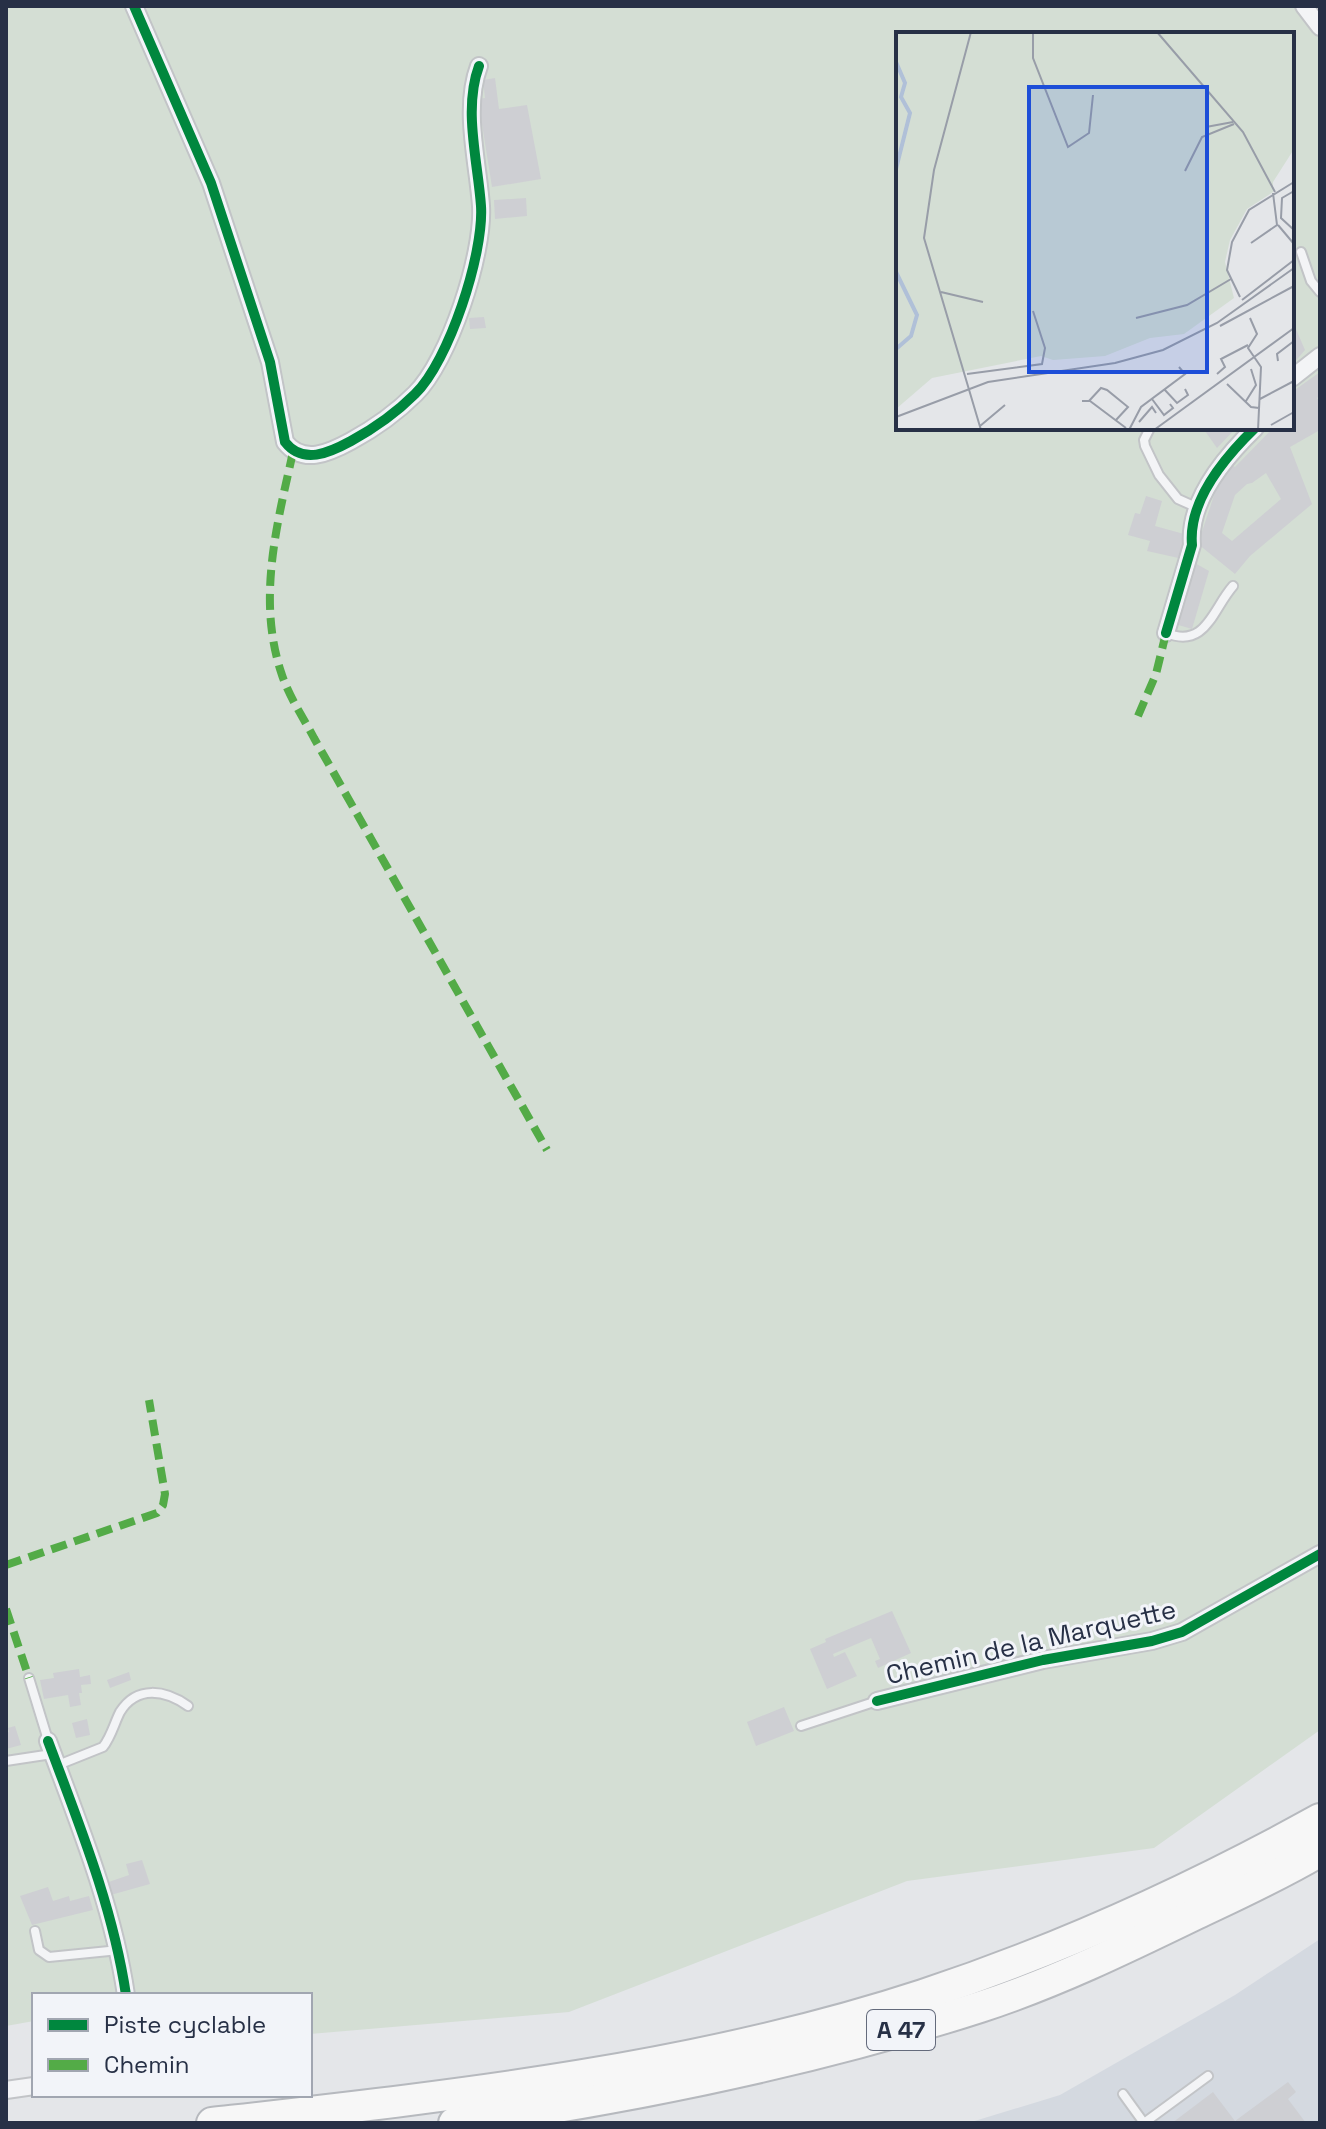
<svg xmlns="http://www.w3.org/2000/svg" width="1326" height="2129" viewBox="0 0 1326 2129" font-family="'Space Grotesk',sans-serif">
	<rect width="100%" height="100%" fill="#e4e6e9"/>
	<path fill="#d4d9e0" d="M1320,1939V2123H968L1060,2095L1235,1995Z"/>
	<path fill="#d4ded4" fill-rule="evenodd" d="M6,6H1320V1730L1154,1848L907,1881L569,2012L310,2034V1995H34V2021L6,2026ZM898,34H1292V428H898Z"/>
	<g fill="#cecfd3" fill-rule="evenodd">
		<path d="M495,78L499,109L527,105L541,179L492,187L478,99L485,98L483,80Z"/>
		<path d="M526,198L527,216L495,219L494,200Z"/>
		<path d="M484,317L486,328L470,329L469,318Z"/>
		<path d="M1292,320L1305,350L1292,365Z"/>
		<path d="M1320,372V395L1317,398L1320,403V430L1290,447L1312,504L1250,556L1235,574L1198,544L1218,483L1232,465L1235,467L1273,428H1292V392ZM1266,473L1281,499L1232,541L1222,533L1235,495L1247,484L1252,483Z"/>
		<path d="M1203,428H1236L1217,448Z"/>
		<path d="M1146,496L1162,501L1155,526L1184,534L1188,543L1183,559L1147,551L1150,541L1128,535L1135,513L1140,514Z"/>
		<path d="M1193,562L1209,571L1192,629L1175,624Z"/>
		<path d="M892,1611L911,1653L878,1668L875,1661L880,1659L871,1638L833,1654L834,1657L845,1652L857,1676L827,1689L810,1649L826,1642L825,1639Z"/>
		<path d="M79,1669L80,1677L90,1675L91,1684L81,1685L82,1693H79L81,1705L70,1707L68,1695L44,1699L40,1680L54,1678L53,1673Z"/>
		<path d="M129,1672L131,1680L110,1688L107,1680Z"/>
		<path d="M784,1707L794,1731L756,1746L747,1722Z"/>
		<path d="M87,1719L90,1735L76,1738L72,1723Z"/>
		<path d="M15,1726L21,1745L6,1749V1733L9,1732L8,1728Z"/>
		<path d="M142,1860L150,1884L107,1896L103,1884L129,1875L126,1864Z"/>
		<path d="M48,1887L53,1901L69,1896L70,1901L89,1896L93,1910L32,1925L20,1896Z"/>
		<path d="M1288,2082L1296,2092L1288,2099L1306,2123H1172L1213,2092L1235,2121Z"/>
	</g>
	<g fill="none" stroke-linecap="round" stroke-linejoin="round">
		<defs>
			<g id="service">
				<path d="M1301,252L1311,281L1320,292"/>
				<path d="M1150,428L1144,440L1145,446L1159,475L1178,499L1198,508"/>
				<path d="M1166,633C1206,649 1212,610 1233,586"/>
				<path d="M29,1678L48,1740"/>
				<path d="M801,1726L877,1701"/>
				<path d="M6,1761L52,1754"/>
				<path d="M58,1765L103,1747C111,1737 114,1724 120,1712C137,1685 165,1690 188,1706"/>
				<path d="M35,1931L39,1950L49,1957L119,1950"/>
				<path d="M1123,2094L1144,2123L1208,2076"/>
			</g>
			<g id="minor">
				<path d="M134,6L211,183L270,362L285,442C303,465 329,453 351,441C373,429 396,413 415,394C449,361 484,254 481,206C478,162 463,109 479,66"/>
				<path d="M1304,6L1320,27"/>
				<path d="M1292,378L1320,356"/>
				<path d="M1166,633L1192,545C1188,501 1225,457 1255,428"/>
				<path d="M877,1701L1043,1660L1152,1641L1182,1632L1320,1554"/>
				<path d="M48,1741C79,1824 113,1907 126,1995"/>
				<path d="M6,2090L34,2086"/>
			</g>
			<g id="motorway">
				<path d="M212,2123C451,2096 694,2070 923,1995C1062,1949 1193,1889 1320,1819"/>
				<path d="M454,2123C632,2098 809,2062 980,2007C1054,1983 1126,1948 1196,1914C1238,1894 1280,1875 1320,1851"/>
			</g>
		</defs>
		<use href="#service" stroke="#c2c4c7" stroke-width="12"/>
		<use href="#minor" stroke="#c2c4c7" stroke-width="20"/>
		<use href="#motorway" stroke="#b6b9be" stroke-width="34"/>
		<use href="#service" stroke="#f3f4f6" stroke-width="8"/>
		<use href="#minor" stroke="#f3f4f6" stroke-width="16"/>
		<use href="#motorway" stroke="#f7f7f7" stroke-width="30"/>
		<g stroke="#53ab47" stroke-width="8" stroke-dasharray="16 8" stroke-linecap="butt">
			<path d="M293,452C277,524 257,599 281,672C288,695 303,717 314,738L547,1150"/>
			<path d="M1138,716L1156,674L1166,633"/>
			<path d="M6,1565L157,1513L163,1505L165,1494L149,1400"/>
			<path d="M6,1609L29,1678"/>
		</g>
		<defs>
			<g id="cycleway">
				<path d="M134,6L211,183L270,362L285,442C303,465 329,453 351,441C373,429 396,413 415,394C449,361 484,254 481,206C478,162 463,109 479,66"/>
				<path d="M1166,633L1192,545C1188,501 1225,457 1255,428"/>
				<path d="M877,1701L1043,1660L1152,1641L1182,1632L1320,1554"/>
				<path d="M48,1741C79,1824 113,1907 126,1995"/>
			</g>
		</defs>
		<use href="#cycleway" stroke="#f2f4f9" stroke-width="15"/>
		<use href="#cycleway" stroke="#00873e" stroke-width="10"/>
	</g>
	<g text-anchor="middle" stroke-width="6" stroke-linejoin="round" paint-order="stroke">
		<rect fill="#f2f4f9" stroke="#646b7c" stroke-width="2" x="867" y="2010" width="68" height="40" rx="6"/>
		<g font-size="24" font-weight="bold" fill="#273046">
			<text x="901" y="2038">A 47</text>
		</g>
		<g font-size="26" fill="#273046" stroke="#f2f4f9">
			<text transform="translate(1031 1642) rotate(-13)" y="9">Chemin de la Marquette</text>
		</g>
	</g>
	<g transform="translate(896 32)">
		<rect width="398" height="398" fill="#e4e6e9"/>
		<path d="M0,0H398V117L377,150V160L351,177L334,208L329,230L338,266L288,302L254,306L209,324L157,328L145,324L36,346L0,377Z" fill="#d4ded4"/>
		<path fill="none" stroke="#b0c0d8" stroke-width="4" d="M0,30L9,51L5,65L14,81L0,137M0,240L21,283L15,304L0,317M0,324V351"/>
		<path fill="none" stroke="#989da8" stroke-width="2" d="M75,0L38,138L28,206L85,398M137,0V26L172,115L193,101L197,63M261,0L347,100L379,160M310,95L337,90M289,139L306,105L338,92M398,159L386,166L385,186L398,198M382,193L398,212M355,211L381,193L377,161M45,260L87,270M344,265L331,238L336,210L353,178L398,150M346,268L398,228M240,286L291,273L335,247M354,286L361,302L352,316L365,335L362,398M324,294L398,254M382,329L381,322L398,309M71,342L146,332L149,316L137,279M321,342L329,335L325,327L352,313M331,352L355,375L363,376M268,357L281,371L292,363L289,357M256,367L268,383L277,376L274,372M364,367L398,349M186,369H194L230,396M193,369L205,356L211,358L232,375L220,388M350,369L360,353L355,337M0,385L92,350L219,331L267,318L321,291L398,236M243,390L256,375L260,381M375,393L398,380M84,394L109,373M233,398L245,375L289,342L283,335M258,398L398,296"/>
		<path fill="#1d4ed8" fill-opacity="0.15" stroke="#1d4ed8" stroke-width="4" d="M133,55H311V340H133Z"/>
		<rect width="398" height="398" fill="none" stroke="#273046" stroke-width="4"/>
	</g>
	<rect width="1326" height="2129" fill="none" stroke="#273046" stroke-width="16"/>
	<rect x="32" y="1993" width="280" height="104" fill="#f2f4f9" stroke="#a1a6b1" stroke-width="2"/>
	<rect x="48" y="2019" width="40" height="12" fill="#00873e" stroke="#a1a6b1" stroke-width="2"/>
	<text x="104" y="2033" font-size="24" fill="#273046">Piste cyclable</text>
	<rect x="48" y="2059" width="40" height="12" fill="#53ab47" stroke="#a1a6b1" stroke-width="2"/>
	<text x="104" y="2073" font-size="24" fill="#273046">Chemin</text>
</svg>
